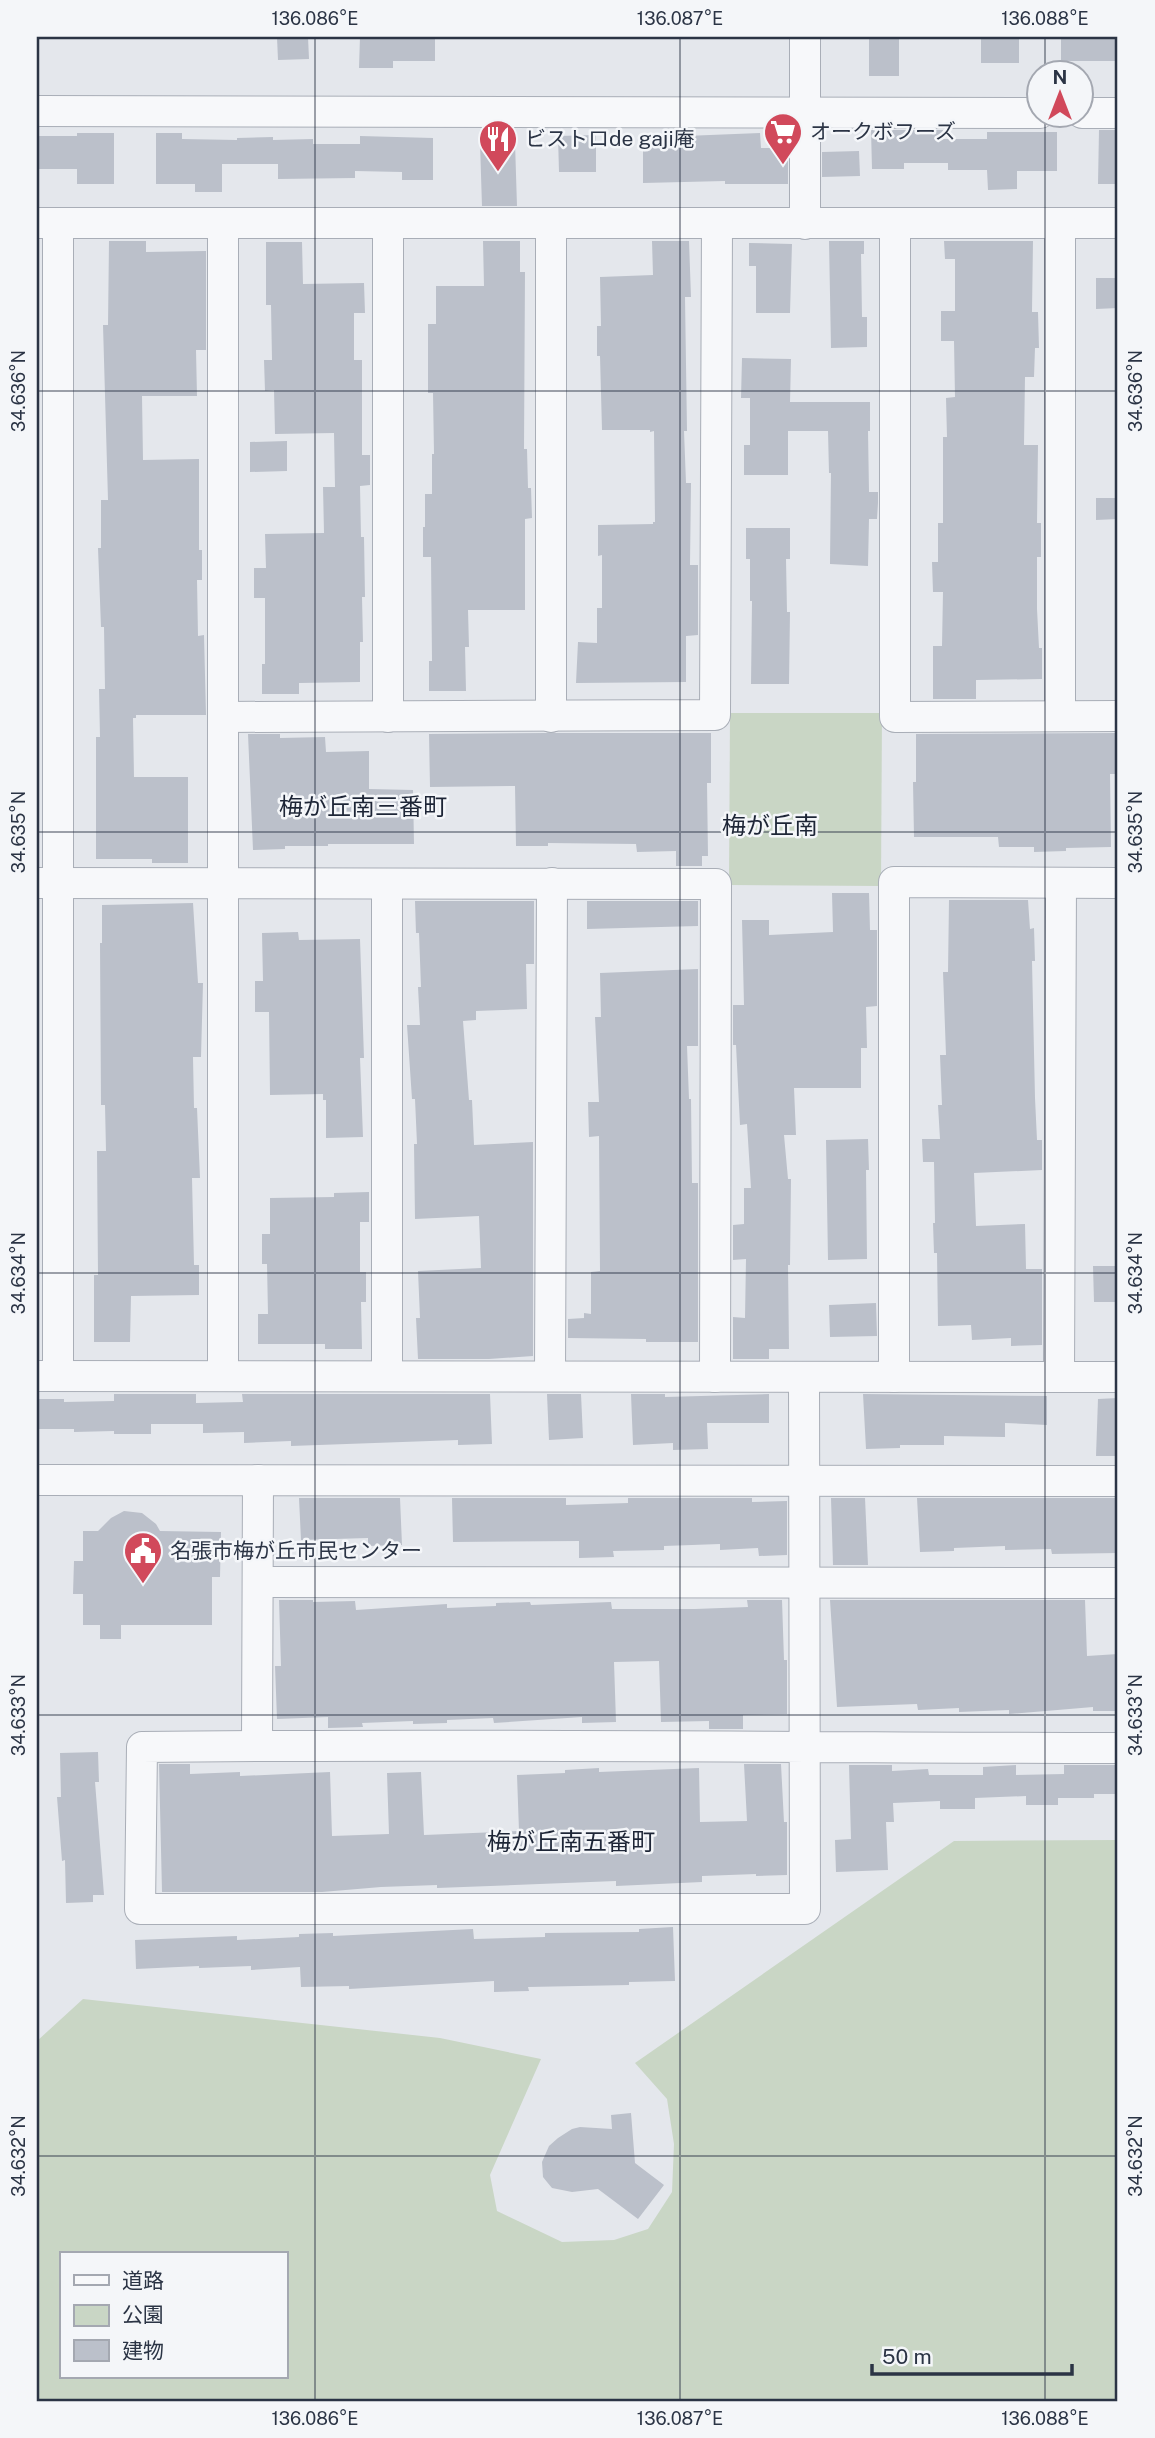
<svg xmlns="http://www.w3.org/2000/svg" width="1155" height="2438" viewBox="0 0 1155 2438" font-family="'Public Sans','Noto Sans JP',sans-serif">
	<rect width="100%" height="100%" fill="#e4e7ec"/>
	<g fill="#c9d6c5" fill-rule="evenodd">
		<path d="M730,713H882L881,886L729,885Z"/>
		<path d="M1118,1840V2401H37V2041L83,1999L440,2038L541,2059L490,2175L497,2211L562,2242L614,2240L648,2229L672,2192L674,2144L667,2099L635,2063L954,1841ZM61,2254H285V2377H61Z"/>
	</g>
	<g fill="#bbc0ca">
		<path d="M277,37H308L309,59L278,60Z"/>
		<path d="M360,37H435V61H393V68H359Z"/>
		<rect x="869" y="37" width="30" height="39"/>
		<rect x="981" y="37" width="38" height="26"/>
		<rect x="1061" y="37" width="57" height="24"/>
		<path d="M871,130H943V139H987V132H1057V171H1017V189L988,190L987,170H948V163H904V169H872Z"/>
		<path d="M1099,130H1118V184H1098Z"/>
		<path d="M77,133H114V184H77V169H37V136H77Z"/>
		<path d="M156,133H182V139L237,140V138L273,137V140L313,139V144H360V136L433,138V180H402V172L355,171V178L278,179V164H222V192H195V184H156Z"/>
		<path d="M760,133L761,148H788V184H725V181L643,183V140H685V136Z"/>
		<path d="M596,135V172H559L558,136Z"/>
		<path d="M480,143H515L517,206H482Z"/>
		<path d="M859,151L860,176L822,177V152Z"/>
		<path d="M109,241H146V252L206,251V350H196L197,396H142L143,460L199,459V550H202V580H197L198,636L204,635L206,715H136V718H133L134,777H188V863H152V859H96V737H100L99,689H105L104,627H101L98,548H101V500H108L103,325H108Z"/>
		<path d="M483,241H520V272H525L524,449H527L528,488H531L532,518L525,519V610H468L469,647H465L466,691H429V661H432L431,557H423V527H425V494H432V454H434L433,393H428V324H436V286H484Z"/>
		<path d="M652,241H689L691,297H685L687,431H684L686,483H691L690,565H698V635L686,636V682L576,683L578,642L597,643V608H602V555L598,556V525L653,524V522H655L654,431L650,432V430H602L600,356H597V326H601L600,277L653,275Z"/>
		<path d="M829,241H864V254H861L862,317H867V347L831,348Z"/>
		<path d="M944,241H1033L1032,312H1038L1039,348H1035L1034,377H1025L1024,445H1038L1037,523H1041V557H1037V609L1039,648H1042V679L976,680V699H933V646H942L943,592H933L932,562H938V523H943V437H947L946,398L955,397L954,341H941V311H955V259H945Z"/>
		<path d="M266,242H302L303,284L364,283L365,313H354V360H362V455H370V485L360,486L361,537H364L365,597H362L363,642H360V682L299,683V694H262V664H265V598H254V568H266L265,534L324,533L323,487H335L334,433L275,434L274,390L265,391L264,360H272L271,305H266Z"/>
		<path d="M749,243L792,244L790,313H756V266H749Z"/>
		<path d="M1096,278H1118V308L1096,309Z"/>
		<path d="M742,358L791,359L790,402H870V431H868L869,492H878V503L877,519H869L868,566L830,564L831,473H829L828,431H788V475H744V445H750V398H741Z"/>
		<path d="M287,441V471L250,472V442Z"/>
		<path d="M1096,498H1118V519L1096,520Z"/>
		<path d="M746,528H790V559H786L787,612H790L789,684H751L752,601H750V559H746Z"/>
		<path d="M546,733H711V783H707L708,856H702V866H676V851L637,852L636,844L548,843V846H516L515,786L430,787L429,734Z"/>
		<path d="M1118,733V774H1110L1111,847L1066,848V851L1034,852V847H999L998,837H914L913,782H916V734Z"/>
		<path d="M248,734H280V738L325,737L326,752L369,751V789L413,790L414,844H328V846H285V849L253,850Z"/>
		<path d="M832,893H869L870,930H877V1006L866,1007L867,1048H861V1088H794L796,1135H784L788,1179H791L790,1265H788L789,1349H769V1359H733V1317L745,1318L746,1259L733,1260V1225L744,1224V1188H751L747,1124L740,1125L736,1045H733V1005H744L742,920H769V935L833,932Z"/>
		<path d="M949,900H1028L1030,929L1034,928L1035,961H1032L1035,1098L1037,1140H1042V1170L974,1173L976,1226L1025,1224L1026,1269H1042V1345L1011,1346V1338L972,1340L971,1325L938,1326L937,1253H934L933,1223H935L934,1162H923L922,1139H940L938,1105H942L940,1055H946L943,972H948Z"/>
		<path d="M415,901H534V964H526L527,1009L476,1011V1020L463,1021L469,1100H472L474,1145L533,1142V1356L489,1359H418L416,1318H420L418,1271L481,1268L479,1216L415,1219L414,1144H417L415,1099H412L407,1025H420L418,987H421L419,933H416Z"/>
		<path d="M587,901H698V926L587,929Z"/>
		<path d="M193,903L198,983H203L201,1057H193L194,1108H197L200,1178H192L194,1265H199V1295L131,1296L130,1342H94V1275H98L97,1151H106L105,1105H101L100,943H102V905Z"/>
		<path d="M298,932L299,940L360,939L364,1058H360L363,1137L326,1138V1100H323V1094L270,1095L269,1012H255V981H263L262,933Z"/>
		<path d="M698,969V1046H687L689,1099H691L692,1183H698V1342H646V1339L568,1338V1319L584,1318V1313L591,1314V1272L600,1271L599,1136L589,1137L588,1102H599L595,1017H601L600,973Z"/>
		<path d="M868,1139L869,1170H866L867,1259L828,1260L826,1140Z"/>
		<path d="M369,1192V1222H360V1272H366V1302H361L362,1349H325V1344H258V1314H268L267,1264H262V1234H270V1198L334,1197V1193Z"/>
		<path d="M1093,1266H1118V1302H1094Z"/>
		<path d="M876,1303L877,1336L830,1337L829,1305Z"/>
		<path d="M114,1394H196V1403L243,1402L242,1394H490L492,1444L458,1445V1440L291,1446V1441L244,1443V1432L203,1433V1424H151V1434H114V1431L74,1432V1429H37V1399H64V1402L114,1401Z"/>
		<path d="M547,1394H581L583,1438L549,1440Z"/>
		<path d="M631,1394H665V1397L769,1394V1423H707L708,1449L673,1450V1443L633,1445Z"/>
		<path d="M863,1394L1047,1396V1425L1005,1423V1437L944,1436V1445H900V1448L866,1449Z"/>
		<path d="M1118,1398V1456H1096L1098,1399Z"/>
		<path d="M299,1498H400L402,1545L368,1546V1538L301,1540Z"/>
		<path d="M452,1498H566V1505L628,1503V1498H752V1502L787,1501V1555L759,1556L758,1548L720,1550V1544L664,1546V1550L613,1551L614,1557L579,1558V1541L453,1542Z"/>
		<path d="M831,1498H865L868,1565H833Z"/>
		<path d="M917,1498H1118V1553L1052,1554L1051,1549L1005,1550V1546L954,1548V1551L920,1552Z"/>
		<path d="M124,1511L142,1513L156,1524L160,1531L221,1532L220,1577H212V1625H121V1639H100V1625H83V1594H73L74,1561H83V1531H98L111,1518Z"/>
		<path d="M279,1600H313V1602L355,1601L356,1610L447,1604V1608L496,1606V1603L530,1602L531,1605L611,1602L612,1609H695L748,1607L747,1600H782L784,1660H787V1714L743,1715V1729H709V1721L661,1722L659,1661L614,1662L616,1722L582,1723V1717L494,1723L493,1718L447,1720V1723L413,1724V1721L362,1723L363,1727L328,1728V1717L277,1719L275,1666H281Z"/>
		<path d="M830,1600H1085L1087,1656L1118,1654V1711H1093V1707L1009,1714V1710L959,1712V1708L918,1710L917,1704L837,1707Z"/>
		<path d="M98,1752L99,1782H95L104,1895H93V1902L66,1903L65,1860L62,1861L57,1797H61L60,1753Z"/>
		<path d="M159,1764H190V1774L240,1772V1776L330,1772L332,1836L389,1834L387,1773L421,1772L424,1835L519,1831L517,1775L565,1773V1770L599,1768V1772L699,1768L700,1822L747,1821L744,1764H781L784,1822H787V1875L756,1876V1874L702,1876V1882L616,1886V1881L437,1888V1885L381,1887L322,1892H162Z"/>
		<path d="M849,1765H892V1771L928,1769L929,1775H983V1767L1016,1765V1775L1064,1774V1765H1118V1794H1094V1798H1058V1805H1026V1796L975,1798V1809H940V1801L893,1803L894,1822H886L888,1870L836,1872L835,1840L851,1839Z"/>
		<path d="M673,1927L675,1981L629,1982V1985L528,1987L529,1991L494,1992V1981L349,1989V1986L301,1987L300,1967L251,1970V1966L199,1968V1966L136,1969L135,1940L237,1936V1940L299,1937V1934L333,1933V1936L473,1929L474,1939L545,1937V1933L639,1932V1929Z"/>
		<path d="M631,2113L635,2163L664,2185L638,2219L598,2189L572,2192L552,2188L547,2182L543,2177L542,2162L549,2146L558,2138L572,2129L580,2127L612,2129L611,2115Z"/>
	</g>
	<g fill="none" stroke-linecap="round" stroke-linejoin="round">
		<defs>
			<g id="minor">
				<path d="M805,37V224"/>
				<path d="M37,111L1040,113"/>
				<path d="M1082,113H1118"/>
				<path d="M37,223H1118"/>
				<path d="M1060,223V716"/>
				<path d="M895,224V717L1118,716"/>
				<path d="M223,225V1376"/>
				<path d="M224,717L715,715L717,225"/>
				<path d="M388,717V223"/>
				<path d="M551,717V225"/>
				<path d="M37,883L716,884L715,1377"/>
				<path d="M387,884V1376"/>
				<path d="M37,1376L1118,1377"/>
				<path d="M58,1376V223"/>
				<path d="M550,1376L552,883"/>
				<path d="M804,1377C804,1554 804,1731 805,1909H140L142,1747C467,1743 793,1748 1118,1748"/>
				<path d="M894,1377V882L1118,883"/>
				<path d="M1059,1377L1061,883"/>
				<path d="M37,1480L1118,1481"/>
				<path d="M258,1582L1118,1583"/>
				<path d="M257,1745L258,1480"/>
			</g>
		</defs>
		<use href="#minor" stroke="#a9aeb7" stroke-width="32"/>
		<use href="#minor" stroke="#f7f8fa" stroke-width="30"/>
	</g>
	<path fill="none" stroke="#2b3445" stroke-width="2" stroke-opacity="0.45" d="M315,37V2401M680,37V2401M1045,37V74M1045,116V2401M37,391H1118M37,832H1118M37,1273H1118M37,1715H1118M37,2156H1118"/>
	<defs>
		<symbol id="supermarket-pin" viewBox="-11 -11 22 30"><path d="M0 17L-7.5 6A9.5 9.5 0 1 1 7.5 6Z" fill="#d1495b" stroke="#f4f6f9"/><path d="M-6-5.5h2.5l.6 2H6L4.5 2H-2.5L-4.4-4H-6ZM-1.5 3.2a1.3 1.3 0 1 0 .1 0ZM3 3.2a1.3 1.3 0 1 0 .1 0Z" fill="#fff"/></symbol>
		<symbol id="restaurant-pin" viewBox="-11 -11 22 30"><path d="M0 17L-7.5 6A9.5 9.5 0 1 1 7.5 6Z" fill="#d1495b" stroke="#f4f6f9"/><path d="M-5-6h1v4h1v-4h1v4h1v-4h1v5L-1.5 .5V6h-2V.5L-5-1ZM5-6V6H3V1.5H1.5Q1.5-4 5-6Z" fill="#fff"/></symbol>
		<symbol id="civic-pin" viewBox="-11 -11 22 30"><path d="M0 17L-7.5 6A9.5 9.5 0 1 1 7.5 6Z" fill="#d1495b" stroke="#f4f6f9"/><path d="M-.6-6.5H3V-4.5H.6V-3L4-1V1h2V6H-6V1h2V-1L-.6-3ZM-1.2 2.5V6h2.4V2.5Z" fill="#fff"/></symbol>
	</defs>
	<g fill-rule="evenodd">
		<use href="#supermarket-pin" x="761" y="110" width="44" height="60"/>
		<use href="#restaurant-pin" x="476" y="117" width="44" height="60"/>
		<use href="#civic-pin" x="121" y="1529" width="44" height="60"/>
	</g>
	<g text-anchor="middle" stroke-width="5" stroke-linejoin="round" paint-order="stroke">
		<g font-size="21" fill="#2b3445" stroke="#f4f6f9" text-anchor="start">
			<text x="810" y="139">オークボフーズ</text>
			<text x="525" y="146">ビストロde gaji庵</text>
			<text x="170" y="1558">名張市梅が丘市民センター</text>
		</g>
		<g font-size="24" fill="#1d2536" stroke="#f4f6f9">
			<text x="363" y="815">梅が丘南三番町</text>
			<text x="770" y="834">梅が丘南</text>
			<text x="571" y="1850">梅が丘南五番町</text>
		</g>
	</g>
	<rect width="1155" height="2438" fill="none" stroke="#f4f6f9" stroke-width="77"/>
	<rect x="60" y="2252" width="228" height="126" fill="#f4f6f9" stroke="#a4a8b1" stroke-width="2"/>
	<rect x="74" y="2275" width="35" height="10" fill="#f7f8fa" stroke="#a4a8b1" stroke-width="2"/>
	<text x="122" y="2288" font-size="21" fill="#2b3445">道路</text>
	<rect x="74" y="2305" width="35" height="21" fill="#c9d6c5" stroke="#a4a8b1" stroke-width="2"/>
	<text x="122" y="2322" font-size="21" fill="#2b3445">公園</text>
	<rect x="74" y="2340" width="35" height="21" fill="#bbc0ca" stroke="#a4a8b1" stroke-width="2"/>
	<text x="122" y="2358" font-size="21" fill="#2b3445">建物</text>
	<g transform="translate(1060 94)"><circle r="33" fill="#f4f6f9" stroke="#a4a8b1" stroke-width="2"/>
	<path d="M0-5L12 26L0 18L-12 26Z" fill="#d1495b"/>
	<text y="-10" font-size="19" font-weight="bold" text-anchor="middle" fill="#2b3445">N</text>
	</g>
	<path d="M872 2364v10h200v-10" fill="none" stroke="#2b3445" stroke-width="3.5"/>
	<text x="882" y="2364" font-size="21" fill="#2b3445" stroke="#f4f6f9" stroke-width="5" paint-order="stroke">50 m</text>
	<rect x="38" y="38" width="1078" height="2362" fill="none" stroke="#2b3445" stroke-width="2.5"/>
	<g font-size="18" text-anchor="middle" fill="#2b3445">
		<text x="315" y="25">136.086°E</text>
		<text x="680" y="25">136.087°E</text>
		<text x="1045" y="25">136.088°E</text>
		<text transform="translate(19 391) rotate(-90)" y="6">34.636°N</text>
		<text transform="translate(1136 391) rotate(-90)" y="6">34.636°N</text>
		<text transform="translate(19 832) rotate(-90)" y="6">34.635°N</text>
		<text transform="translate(1136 832) rotate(-90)" y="6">34.635°N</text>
		<text transform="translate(19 1273) rotate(-90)" y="6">34.634°N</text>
		<text transform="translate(1136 1273) rotate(-90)" y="6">34.634°N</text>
		<text transform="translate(19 1715) rotate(-90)" y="6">34.633°N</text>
		<text transform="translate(1136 1715) rotate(-90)" y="6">34.633°N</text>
		<text transform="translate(19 2156) rotate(-90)" y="6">34.632°N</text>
		<text transform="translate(1136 2156) rotate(-90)" y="6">34.632°N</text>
		<text x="315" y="2425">136.086°E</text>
		<text x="680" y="2425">136.087°E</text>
		<text x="1045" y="2425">136.088°E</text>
	</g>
</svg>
